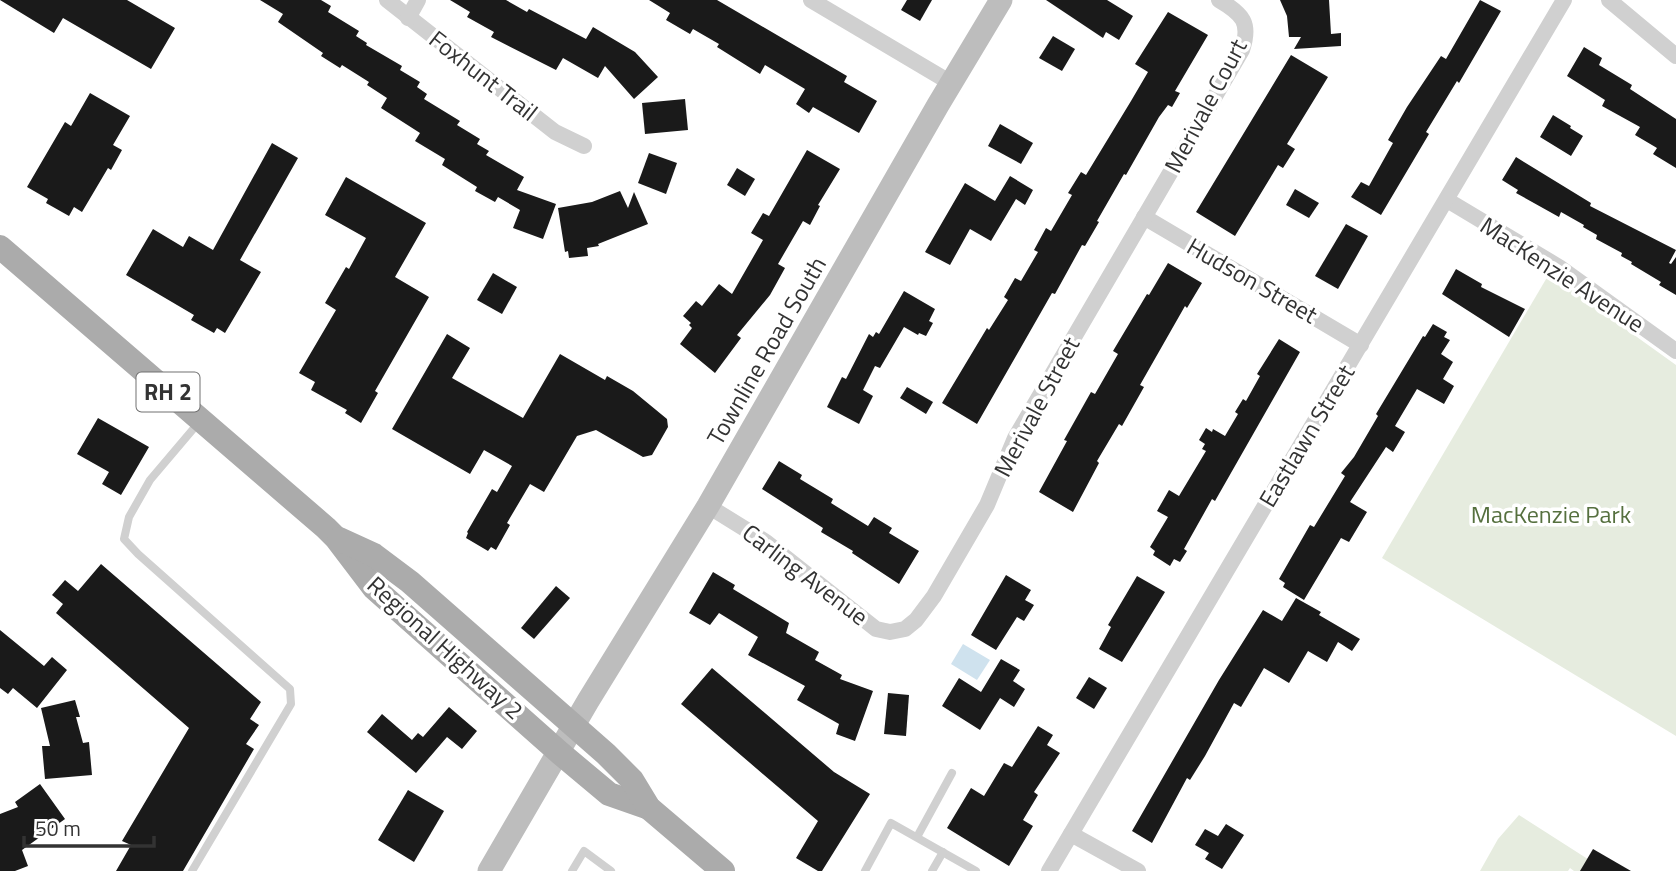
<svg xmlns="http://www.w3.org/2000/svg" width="1676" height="871" viewBox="0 0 1676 871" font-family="'Titillium Web',sans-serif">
	<rect width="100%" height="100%" fill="#fff"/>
	<g fill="#e6ecdf">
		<path d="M1549,274L1676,365V736L1382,558Z"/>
		<path d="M1519,815L1594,863L1589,871H1574L1570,868L1568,871H1480L1498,839Z"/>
	</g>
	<path fill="#cfe2ee" d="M963,644L990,660L977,680L951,664Z"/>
	<g fill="#1a1a1a">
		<path d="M0,0H127L175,28L151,69L63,18L54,33Z"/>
		<path d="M260,0H321L331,6L328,12L359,31L356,36L367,43L366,45L402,66L400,70L420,82L417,87L427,94L424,99L460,121L457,125L480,139L477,144L489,151L486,155L524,177L517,190L556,204L543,239L513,228L520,210L498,197L495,202L475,191L477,187L442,165L445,159L415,141L420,133L381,108L387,98L367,85L369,82L342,65L340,68L321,56L323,53L278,22L283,14Z"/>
		<path d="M450,0H506L527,12L529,9L586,39L593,27L635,52L658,77L634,99L605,66L598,78L563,58L556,70L491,37L494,32L467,17L470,12Z"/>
		<path d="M649,0H717L847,76L844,82L877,101L859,133L813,107L809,113L796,104L805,89L765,65L760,74L717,47L719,44L693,29L690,34L666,20L670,13Z"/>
		<path d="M907,0H932L920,21L901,10Z"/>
		<path d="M1046,0H1107L1133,16L1119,40L1106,32L1103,38Z"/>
		<path d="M1280,0H1329L1331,34L1341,33V46L1294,49L1301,37H1289L1287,16Z"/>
		<path d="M1480,0L1501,11L1459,83L1457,81L1426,132L1429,134L1381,215L1351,197L1361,182L1369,186L1393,143L1388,140L1407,107L1441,56L1446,59Z"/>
		<path d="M1168,12L1208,35L1175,91L1180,93L1172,107L1168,105L1159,117L1126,175L1124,174L1097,221L1099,222L1085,246L1082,245L1055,294L1052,293L977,424L942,403L987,328L989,330L1008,300L1004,297L1015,278L1021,281L1038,252L1034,250L1046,228L1051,231L1072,195L1068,193L1081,172L1086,175L1131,101L1148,72L1135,64Z"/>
		<path d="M1053,36L1075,49L1062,71L1039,58Z"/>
		<path d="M1584,47L1602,58L1599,65L1632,85L1630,89L1676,119V168L1653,154L1657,148L1635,135L1640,127L1602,106L1605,100L1567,76Z"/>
		<path d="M1291,55L1328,77L1287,144L1295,149L1283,168L1278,165L1235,236L1196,212Z"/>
		<path d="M90,93L130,116L113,145L122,150L111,170L108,168L82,212L74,207L69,216L46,203L48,199L27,187L65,122L71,126Z"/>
		<path d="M685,99L688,130L645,134L642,103Z"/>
		<path d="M1553,115L1571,126L1570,128L1583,136L1571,156L1540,137Z"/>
		<path d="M1000,124L1033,143L1021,164L988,146Z"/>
		<path d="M272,143L298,158L240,260L261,272L225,333L217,328L214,333L191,320L194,315L126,275L153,229L183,247L189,236L213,250Z"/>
		<path d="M807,150L840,169L818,205L820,206L810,225L803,221L778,264L785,268L770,295L737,335L741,338L715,373L680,344L692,328L689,325L691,323L683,316L696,301L702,306L719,284L732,294L763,240L751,233L763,213L769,216Z"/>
		<path d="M649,153L677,163L666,194L638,183Z"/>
		<path d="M1516,157L1591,203L1590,206L1676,250L1669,263L1671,264L1676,257V295L1659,285L1661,282L1631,264L1632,262L1621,256L1622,253L1596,239L1597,235L1583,227L1584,225L1561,212L1559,217L1516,193L1518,190L1502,180Z"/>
		<path d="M737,168L755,179L745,196L727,185Z"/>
		<path d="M1010,176L1033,190L1025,205L1016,199L991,241L970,229L950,265L925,252L965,183L995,201Z"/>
		<path d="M346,177L426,223L395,277L429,297L375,391L378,393L361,423L345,413L347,410L311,390L315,382L299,373L336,310L325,303L346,267L349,269L366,238L325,215Z"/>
		<path d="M1295,189L1319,203L1309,218L1286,205Z"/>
		<path d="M620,191L628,208L634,192L648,224L598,244L599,246L587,248L588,256L569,258L568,251L565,252L558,208L592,202Z"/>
		<path d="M1346,224L1368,236L1338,289L1315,276Z"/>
		<path d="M1168,263L1202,283L1187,308L1185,306L1140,385L1144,387L1122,426L1119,424L1097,461L1099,463L1073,512L1039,492L1067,441L1064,440L1091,392L1095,394L1118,354L1113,351L1147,294L1149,295Z"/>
		<path d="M1456,269L1482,284L1481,287L1525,309L1509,337L1442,294Z"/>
		<path d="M493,273L517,287L502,314L477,300Z"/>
		<path d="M904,291L935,309L929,321L933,323L926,336L919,333L918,335L904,327L880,368L875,366L863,390L873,396L859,424L827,407L842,377L846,379L869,334L873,337L876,332L879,334Z"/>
		<path d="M1433,324L1447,332L1444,337L1450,340L1441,354L1453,362L1443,379L1454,386L1444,404L1417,389L1395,426L1405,432L1393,452L1386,447L1350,502L1367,512L1349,542L1341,538L1304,600L1283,587L1285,583L1279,579L1310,525L1314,527L1345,476L1341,473L1354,457L1378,416L1376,414L1423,336L1425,337Z"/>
		<path d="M447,334L470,348L452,378L523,418L560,354L605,380L607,376L633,391L667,419L668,427L652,455L643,457L596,430L577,436L544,492L530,484L507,523L510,525L496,550L491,547L488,551L466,538L468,533L467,532L492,489L497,492L512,466L484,450L470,474L392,429Z"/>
		<path d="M1279,339L1300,352L1215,501L1212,499L1184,549L1187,551L1180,562L1174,559L1170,566L1153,555L1155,551L1150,547L1168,517L1157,511L1169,490L1179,496L1206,451L1202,449L1205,444L1199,440L1206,428L1212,432L1213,429L1225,436L1238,414L1235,412L1243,399L1246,401L1260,376L1257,374Z"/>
		<path d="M907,387L933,402L926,414L900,398Z"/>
		<path d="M98,418L149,447L121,495L102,484L109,472L77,454Z"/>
		<path d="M779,461L802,475L800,479L833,499L831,503L868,526L874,517L892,528L889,533L919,551L899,584L852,553L853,551L821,532L823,528L762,489Z"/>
		<path d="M101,564L261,702L250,719L259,725L246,744L254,749L183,871H116L131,845L122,841L189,728L56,613L63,604L52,595L65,580L78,591Z"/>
		<path d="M713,572L735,585L733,589L789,623L786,633L819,652L815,660L842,675L840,679L873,691L855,741L836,734L839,724L797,700L805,686L748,655L758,637L719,613L710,625L689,613Z"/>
		<path d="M1006,575L1031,590L1025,600L1034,605L1024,621L1017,617L996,650L971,635Z"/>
		<path d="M1137,576L1165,592L1122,662L1099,649L1111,627L1108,625Z"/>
		<path d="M556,586L570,598L534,639L521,628Z"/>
		<path d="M1296,598L1321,612L1319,615L1360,639L1352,651L1338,642L1327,662L1308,651L1289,683L1264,668L1241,707L1234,703L1205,756L1190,780L1187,778L1152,843L1132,831L1219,680L1263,610L1282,621Z"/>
		<path d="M0,630L44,666L52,657L67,670L37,708L13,688L8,694L0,688Z"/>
		<path d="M1001,659L1020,670L1013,681L1025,689L1014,707L1000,698L980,730L942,706L959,678L981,692Z"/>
		<path d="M712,668L834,772L870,794L822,871H818L796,858L818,821L681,704Z"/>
		<path d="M1089,677L1107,688L1094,709L1076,698Z"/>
		<path d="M888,693L909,695L906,736L884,734Z"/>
		<path d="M75,700L80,717H76L83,743L89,742L92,775L45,779L42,746H50L41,708Z"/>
		<path d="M449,707L477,731L462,749L447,737L416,773L367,732L382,714L412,740L418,733L423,737Z"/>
		<path d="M1038,726L1053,735L1047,745L1060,753L1034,792L1038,795L1023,820L1033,826L1009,866L947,828L971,788L984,796L1004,763L1012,767Z"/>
		<path d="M40,784L65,819L22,850L28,866L15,871H0V814L18,807L15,802Z"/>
		<path d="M408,790L444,811L414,862L378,840Z"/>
		<path d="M1226,824L1244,835L1222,869L1205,859L1209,853L1195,845L1205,829L1218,836Z"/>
		<path d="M1593,849L1631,871H1580Z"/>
	</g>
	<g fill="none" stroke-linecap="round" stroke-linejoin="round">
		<g stroke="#d0d0d0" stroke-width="8">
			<path d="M917,837L952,773"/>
			<path d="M192,871L291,704L290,689L138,554L124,539L129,517L150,480L200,421"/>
			<path d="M572,871L584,851L611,871"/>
			<path d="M865,871L891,823L976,871"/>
			<path d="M932,871L943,852"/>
		</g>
		<g stroke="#d0d0d0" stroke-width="16">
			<path d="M387,0L555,132L584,146"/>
			<path d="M811,0L951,83"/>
			<path d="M1609,0L1676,56"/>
			<path d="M408,18L418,0"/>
			<path d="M1447,200L1559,267L1676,351"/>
			<path d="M1144,217L1361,345"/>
			<path d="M708,506L766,542L876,629L890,632L905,629L916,620L934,596L987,505L1015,438L1242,50C1251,23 1243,14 1219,0"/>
			<path d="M1071,834L1138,871"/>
			<path d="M1049,871L1564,0"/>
		</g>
		<path stroke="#bdbdbd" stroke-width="23" d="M489,871L588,701L708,506L938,105L1001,0"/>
		<g stroke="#ababab" stroke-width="24">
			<path d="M0,247L326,528L336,538L374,588L560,753L609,794L649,808"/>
			<path d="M339,539L374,555L410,582L606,754L632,780L649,808L723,871"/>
		</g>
	</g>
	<g text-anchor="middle" stroke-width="7" stroke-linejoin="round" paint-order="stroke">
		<rect fill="#fff" stroke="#707070" stroke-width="2" x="136.5" y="372.5" width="63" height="39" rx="5"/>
		<g font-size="23" font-weight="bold" fill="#333">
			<text x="168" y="400">RH 2</text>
		</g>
		<g font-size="24" fill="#333" stroke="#fff">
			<text transform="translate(483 76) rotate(38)" y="8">Foxhunt Trail</text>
			<text transform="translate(1206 106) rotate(-62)" y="8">Merivale Court</text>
			<text transform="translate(1562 275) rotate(33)" y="8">MacKenzie Avenue</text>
			<text transform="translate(1252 281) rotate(30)" y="8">Hudson Street</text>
			<text transform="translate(767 351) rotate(-60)" y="8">Townline Road South</text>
			<text transform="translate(1037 407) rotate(-62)" y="8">Merivale Street</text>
			<text transform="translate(1307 436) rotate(-59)" y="8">Eastlawn Street</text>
			<text transform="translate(805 575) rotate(37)" y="8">Carling Avenue</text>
			<text transform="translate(445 648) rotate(42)" y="8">Regional Highway 2</text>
		</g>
		<g font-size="24" fill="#56703f" stroke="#fff">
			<text x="1551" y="523">MacKenzie Park</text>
		</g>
	</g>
	<path d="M24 836v10h130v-10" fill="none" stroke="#333333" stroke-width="3.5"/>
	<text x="35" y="836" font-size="21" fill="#333333" stroke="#ffffff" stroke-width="5" paint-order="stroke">50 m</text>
</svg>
